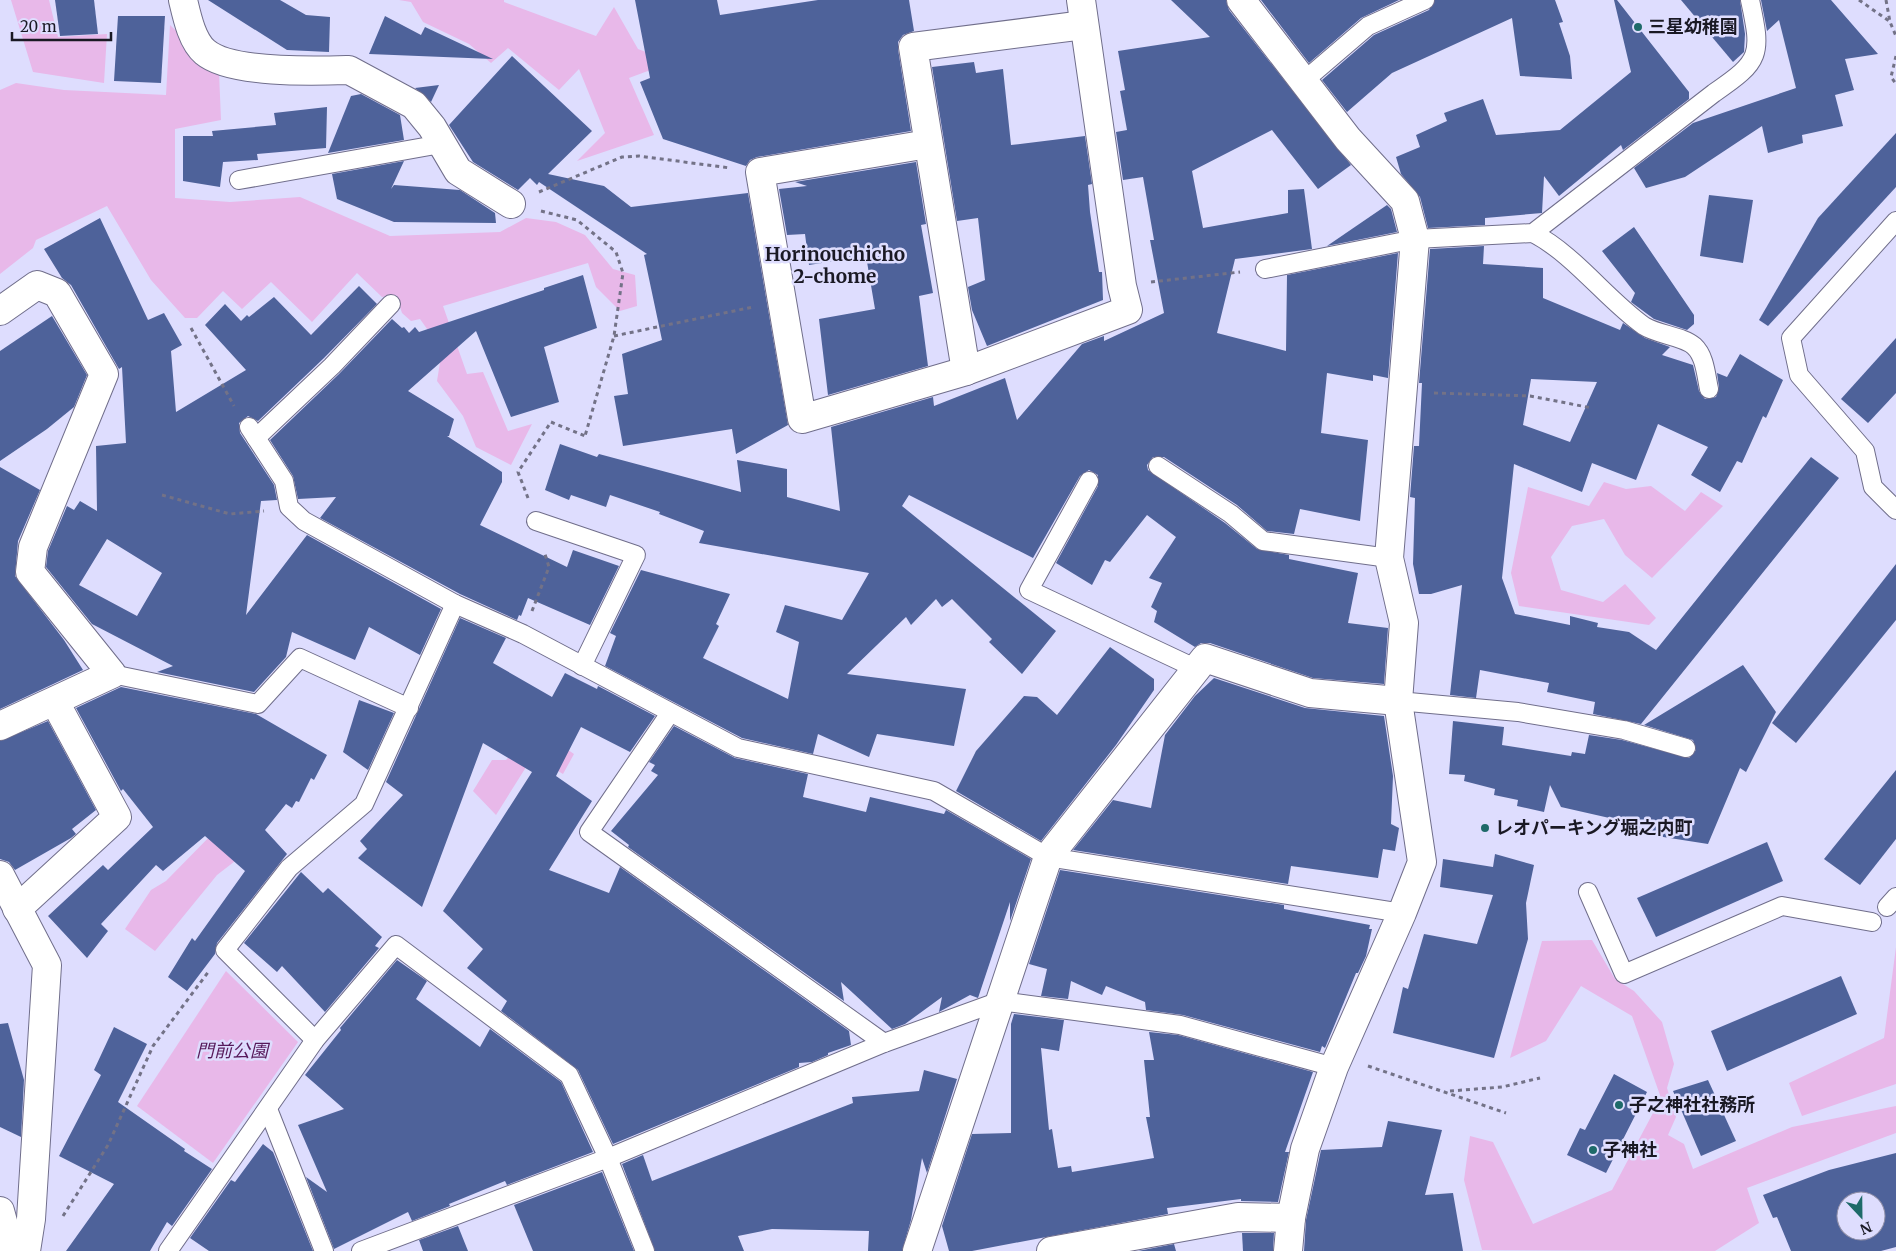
<svg xmlns="http://www.w3.org/2000/svg" width="1896" height="1251" viewBox="0 0 1896 1251" font-family="Merriweather,'Noto Sans JP',serif">
	<rect width="100%" height="100%" fill="#deddfe"/>
	<g fill="#e8b8e9">
		<path d="M11,0H49L58,37L107,34L104,83L33,72Z"/>
		<path d="M399,0H504V2L596,36L614,7L638,49L672,62L629,78L654,135L577,161L605,133L579,69L559,90L508,48L491,63L469,44L423,22L411,2Z"/>
		<path d="M170,25L219,72L221,120L175,129V198L230,202L300,197L390,236L500,232L526,218L556,222L585,235L613,269L635,275L637,306L620,311L596,287L588,263L443,306L467,374L483,372L508,431L532,424L511,465L476,447L463,416L437,381L442,350L420,319L411,321L402,313L396,295L382,297L357,273L312,322L271,282L242,309L223,291L197,318H185L151,280L107,206L36,240L33,248L0,274V90L16,83L64,90L166,95Z"/>
		<path d="M1604,482L1626,489L1651,486L1685,511L1701,492L1723,506L1652,578L1625,555L1604,519L1572,526L1551,557L1561,590L1603,602L1625,584L1656,618L1649,625L1519,606L1511,573L1528,487L1589,506Z"/>
		<path d="M536,728L574,754L563,774L533,756L496,815L473,791L492,760H506Z"/>
		<path d="M219,827L252,848L217,875L155,951L125,929L151,890L166,881Z"/>
		<path d="M1592,940L1615,979L1634,991L1662,1022L1674,1064L1667,1088L1676,1117L1668,1135L1684,1144L1693,1169L1792,1127L1896,1106V1133L1747,1188L1759,1223L1715,1251L1482,1250L1464,1180L1470,1136L1493,1142L1533,1224L1612,1190L1661,1098L1632,1016L1581,986L1546,1041L1510,1058L1542,941Z"/>
		<path d="M1896,947V1084L1802,1116L1789,1083L1884,1038Z"/>
		<path d="M226,971L298,1042L213,1163L137,1106Z"/>
	</g>
	<g fill="#4e629a" fill-rule="evenodd">
		<path d="M55,0H94L98,34L60,36Z"/>
		<path d="M208,0H280L306,15L330,17L329,52L287,50Z"/>
		<path d="M635,0H717L720,15L818,0H909L914,31L903,35L898,42V49L911,131L757,157L750,160L746,166L663,139L640,82L650,78Z"/>
		<path d="M1171,0H1226L1229,10L1351,165L1318,189L1272,130L1192,171L1203,228L1288,213V190L1304,189L1312,249L1235,259L1217,333L1286,351L1287,275L1398,253L1388,378L1373,375V381L1327,373L1321,433L1368,440L1360,521L1300,509L1294,534L1267,531L1237,505L1164,457H1153L1147,465L1148,470L1225,523L1257,549L1289,555V559L1358,573L1348,623L1388,628L1384,684L1313,678L1210,643H1201L1195,647L1154,622L1157,611L1151,607L1162,583L1149,578L1176,537L1147,515L1110,562L1105,560L1092,585L1056,563L1098,486V475L1089,470L1080,476L1033,558L909,495L902,506L1056,631L1022,674L989,642L992,639L952,599L942,607L936,599L911,625L906,617L847,674L966,689L954,746L877,734L869,757L818,734L813,754L742,738L605,666L616,636L610,633L641,570L730,594L716,624L719,626L703,658L788,699L799,642L776,632L785,605L842,620L869,573L699,543L704,531L659,514L660,512L610,495L606,507L571,495L569,500L545,490L560,444L597,457L599,454L741,492L737,460L787,469V497L840,511L831,427L933,397L934,406L1005,378L1017,420L1082,344L1104,336V341L1164,313L1150,240H1154L1143,177L1123,180L1116,132L1127,130L1120,91L1125,90L1118,51L1210,37Z"/>
		<path d="M1261,0H1399L1361,18L1309,63Z"/>
		<path d="M1435,0H1555L1563,22L1559,23L1570,56L1572,79L1520,76L1512,18L1392,73L1347,112L1322,80L1374,35L1429,10Z"/>
		<path d="M1614,0H1617L1689,92V99L1623,150L1621,145L1559,196L1544,176L1542,213L1485,218V225L1428,228L1420,197L1401,174L1396,157L1420,147L1416,135L1447,121L1444,113L1483,99L1496,135L1560,130L1631,72Z"/>
		<path d="M1681,0H1740L1745,34L1744,52L1733,62Z"/>
		<path d="M1761,0H1831L1878,54L1845,59L1854,90L1835,95L1843,126L1802,135L1803,143L1768,153L1762,126L1685,177L1646,188L1634,168L1693,123L1796,88L1779,20L1767,31Z"/>
		<path d="M118,16H165L161,83L114,81Z"/>
		<path d="M385,16L421,35L425,27L493,59L369,54Z"/>
		<path d="M512,56L592,131L548,174L604,186L631,207L748,193L788,425L736,454L732,429L623,446L614,396L628,394L622,354L662,340L644,255L647,254L539,182L537,185L530,178L518,190L473,162L449,125Z"/>
		<path d="M974,62L976,73L1003,69L1011,145L1085,136L1092,184L1088,185L1090,212L1099,272H1102L1103,300L987,346L972,310L968,287L985,280L978,218L957,221L932,67Z"/>
		<path d="M439,85L431,102L415,88Z"/>
		<path d="M361,94L400,115L404,140L328,153L351,96Z"/>
		<path d="M327,107L326,148L257,154L258,160L223,162L220,187L183,181V136H213L212,131L276,125L274,113Z"/>
		<path d="M1896,133V187L1768,326L1759,320L1818,218Z"/>
		<path d="M404,161L391,189L394,185L460,190L495,213L496,223L394,222L337,199L332,174Z"/>
		<path d="M916,162L926,224L921,225L933,293L919,296L928,366L828,395L819,319L875,309L866,256L809,265L805,234L787,235L779,189L807,186L795,182Z"/>
		<path d="M1709,195L1753,200L1743,263L1700,256Z"/>
		<path d="M1387,205L1391,209L1397,232L1327,246Z"/>
		<path d="M100,218L148,320L164,313L182,345L171,351L176,412L246,370L205,325L225,304L241,321L247,315L249,317L274,297L311,335L359,286L377,304L324,358L258,421L248,416L239,423L240,433L274,485L277,500L261,501L246,615L307,535L441,609L420,655L369,627L355,660L292,632L286,657L254,692L157,672L173,666L92,624L46,567L48,551L67,506L74,510L80,501L97,511L96,446L126,443L122,367L119,369L71,285L62,278L44,249ZM107,539L162,573L137,616L79,585Z"/>
		<path d="M1634,227L1694,315V324L1687,330L1654,319L1631,302L1635,293L1602,251Z"/>
		<path d="M1484,246L1483,264L1543,268V298L1620,330L1623,323L1645,338L1670,347L1662,355L1693,365L1699,391L1705,399L1716,397L1719,387L1717,373L1727,377L1740,354L1783,380L1766,418L1763,416L1742,463L1737,461L1720,492L1691,475L1708,447L1658,424L1636,480L1592,463L1582,492L1514,464L1502,578L1515,614L1570,625V616L1598,623L1597,627L1629,632L1656,650L1811,457L1839,478L1641,724L1593,714L1595,702L1547,692L1549,683L1480,670L1476,698L1450,695L1462,585L1431,594H1419L1413,564L1415,498L1410,497L1414,446H1419L1422,383H1419L1430,249ZM1531,379L1597,382L1570,442L1523,425Z"/>
		<path d="M583,275L597,328L544,347L559,402L511,417L476,331L408,391L454,419L449,436H447L502,472V482L480,525L567,567L573,550L619,566L590,625L528,598L521,616L519,615L517,620L460,594L320,518L336,497L298,499L293,476L270,440L339,374L392,319L402,328L404,327L409,333L415,327L419,332L544,290V288Z"/>
		<path d="M52,316L87,375L74,407L47,429L0,461V351Z"/>
		<path d="M1896,338V393L1868,423L1841,399Z"/>
		<path d="M0,467L40,490L18,541L15,576L64,640L83,670L0,709Z"/>
		<path d="M1896,564V620L1796,743L1772,723Z"/>
		<path d="M460,618L506,638L493,663L552,697L565,673L597,689L598,686L655,716L630,752L581,727L556,776L592,801L549,870L609,893L620,867L849,1031L851,1045L828,1053V1055L812,1062L799,1063V1067L613,1144L578,1070L501,1011L507,1001L467,968L483,949L443,911L532,772L483,743L422,907L358,858L367,849L360,841L403,795L386,782Z"/>
		<path d="M1110,647L1154,679V690L1116,745L1041,841L956,791L976,751L1024,696L1037,697L1057,715Z"/>
		<path d="M1743,665L1776,712L1746,772L1740,768L1708,844L1625,831L1627,822L1561,807L1550,785L1544,812L1517,806L1518,800L1494,795L1495,789L1464,781L1465,775L1449,774L1453,721L1504,727L1502,745L1571,756L1572,752L1585,754L1589,735L1622,740L1689,758L1696,750L1693,740L1644,725Z"/>
		<path d="M1214,678L1305,708L1384,716L1393,776L1391,824L1399,828L1395,851L1383,849L1378,878L1291,866L1288,884L1073,850L1113,800L1151,808L1165,735L1195,696Z"/>
		<path d="M121,687L256,714L327,755L314,780L311,778L299,802L296,801L292,808L286,804L265,830L287,854L217,943L215,954L187,991L168,977L192,938L195,941L245,871L205,836L163,871L156,865L101,924L108,931L87,958L48,916L103,865L108,870L153,827L123,789L121,791L76,708Z"/>
		<path d="M359,700L394,713L368,770L343,752Z"/>
		<path d="M48,721L96,810L72,829L76,834L71,838L15,870L9,862L0,859V741Z"/>
		<path d="M674,726L735,758L808,774L803,797L866,812L870,797L944,814L946,810L1031,859L1010,921V902L978,998L970,995L939,1012L942,997L905,1024L892,1029L841,982L844,1001L628,847L629,845L611,831L658,775L651,771L655,765L649,762Z"/>
		<path d="M1896,770V839L1860,885L1824,859Z"/>
		<path d="M1767,842L1783,881L1656,937L1637,898Z"/>
		<path d="M1495,854L1534,865L1526,903L1528,939L1494,1058L1393,1033L1403,987L1408,989L1424,934L1477,944L1493,895L1440,887L1443,859L1493,867Z"/>
		<path d="M1060,870L1284,905V909L1370,925L1369,929H1372L1366,956L1358,973H1356L1325,1048L1322,1046L1320,1052L1183,1015L1146,1010L1145,1002L1106,986L1102,995L1071,981L1068,999L1041,996L1047,969L1029,964Z"/>
		<path d="M301,872L323,893L328,888L382,937L375,946L379,948L325,1012L282,966L277,972L244,943Z"/>
		<path d="M397,960L427,981L416,999L480,1047L490,1029L561,1082L593,1152L507,1185L505,1181L449,1204L450,1206L412,1221L408,1212L334,1249L306,1177L327,1192L298,1125L344,1109L305,1075L341,1030L340,1028Z"/>
		<path d="M1841,976L1857,1014L1727,1071L1711,1031Z"/>
		<path d="M1014,1014L1064,1020L1059,1051L1041,1048L1049,1130L1052,1129L1058,1168L1071,1166L1072,1172L1154,1158L1146,1117H1150L1144,1060H1154L1149,1032L1178,1035L1313,1072L1285,1152H1289L1278,1202L1241,1201V1199L1167,1208L1168,1214L972,1251H949L942,1226L972,1134L1011,1133V1024Z"/>
		<path d="M8,1023L24,1080L21,1137L0,1127V1024Z"/>
		<path d="M114,1027L147,1044L118,1102L185,1149L184,1151L212,1169L172,1226L167,1222L150,1251H66L114,1184L59,1156L101,1075L94,1070Z"/>
		<path d="M924,1070L957,1079L927,1173L922,1158L911,1220L902,1251H868L869,1231L772,1229L738,1236L744,1251H655L622,1164L643,1155L652,1181L853,1103L852,1097L919,1091Z"/>
		<path d="M1614,1074L1647,1092L1606,1173L1567,1155L1580,1128L1585,1130Z"/>
		<path d="M1708,1080L1736,1141L1701,1156L1673,1091Z"/>
		<path d="M1388,1121L1442,1130L1425,1195L1453,1193L1463,1251H1304L1306,1220L1321,1150L1382,1147Z"/>
		<path d="M263,1144L273,1152L313,1251H209L190,1238L231,1180L235,1182Z"/>
		<path d="M1896,1153V1247L1881,1251H1791L1777,1217L1773,1218L1763,1195L1829,1170ZM1846,1201H1876V1231H1846Z"/>
		<path d="M602,1172L634,1251H533L514,1205Z"/>
		<path d="M458,1226L468,1251H423L419,1240Z"/>
		<path d="M1242,1233H1274L1273,1251H1243Z"/>
		<path d="M1174,1244L1176,1251H1138Z"/>
	</g>
	<g fill="none" stroke-linecap="round" stroke-linejoin="round">
		<defs>
			<g id="service">
				<path d="M1305,80L1368,26L1425,0"/>
				<path d="M239,180L441,144"/>
				<path d="M1896,221L1791,338L1799,375L1865,451L1873,487L1896,510"/>
				<path d="M1533,233C1575,255 1605,298 1644,326C1658,335 1683,336 1694,346C1705,356 1706,375 1709,389"/>
				<path d="M1265,269L1415,239L1533,233L1714,93C1761,61 1762,55 1750,0"/>
				<path d="M249,427L284,481L289,507L304,521L455,604L523,634L738,748L934,791L1048,857L1402,913"/>
				<path d="M256,438L332,366L391,304"/>
				<path d="M1158,466L1231,514L1263,541L1389,558"/>
				<path d="M1089,481L1029,590L1197,669"/>
				<path d="M536,521L636,555L582,666"/>
				<path d="M112,674L258,704L300,658L409,708"/>
				<path d="M1398,701L1518,712L1624,730L1686,748"/>
				<path d="M670,713L589,832L884,1043"/>
				<path d="M1588,892L1624,974L1782,906L1872,922"/>
				<path d="M1887,907L1896,897"/>
				<path d="M315,1040L225,950L289,868L364,804L455,604"/>
				<path d="M268,1109L324,1251"/>
				<path d="M168,1251L315,1040L396,945L569,1075L608,1158L645,1251"/>
				<path d="M361,1251L608,1158L884,1043L1000,1001L1180,1025L1334,1067"/>
			</g>
			<g id="minor">
				<path d="M183,0C187,17 192,41 205,52C231,74 315,71 349,70L414,105L432,127L458,171L511,204"/>
				<path d="M1241,0L1348,139L1405,201L1415,239L1389,558L1404,623L1398,701L1422,862L1402,913L1334,1067L1305,1149L1291,1218L1288,1251"/>
				<path d="M928,144L760,172L802,419L966,371L1128,310L1122,286L1081,0"/>
				<path d="M0,311L37,285L57,293L104,374L33,547L30,572L112,674L0,726"/>
				<path d="M966,371L913,47L1084,25"/>
				<path d="M0,875L47,965L31,1219L26,1251"/>
				<path d="M17,909L117,817L55,702"/>
				<path d="M0,1211L11,1251"/>
				<path d="M917,1251L1048,857L1205,658L1310,693L1398,701"/>
				<path d="M1051,1251L1238,1217L1291,1218"/>
			</g>
		</defs>
		<use href="#service" stroke="#706e8b" stroke-width="20"/>
		<use href="#minor" stroke="#706e8b" stroke-width="30"/>
		<g stroke="#737287" stroke-width="3" stroke-dasharray="4 4" stroke-linecap="butt">
			<path d="M1859,0L1889,21"/>
			<path d="M1886,0L1890,22L1896,36"/>
			<path d="M1896,56L1891,77L1896,84"/>
			<path d="M539,192L622,157L639,156L730,168"/>
			<path d="M541,211L577,220L616,252L623,273L614,336L585,436"/>
			<path d="M1151,282L1240,272"/>
			<path d="M191,328L234,406"/>
			<path d="M614,336L753,307"/>
			<path d="M1434,393L1530,396L1592,408"/>
			<path d="M551,422L585,436"/>
			<path d="M162,495L230,514L264,511"/>
			<path d="M528,498L518,472L551,422"/>
			<path d="M532,611L549,567L544,551"/>
			<path d="M1368,1066L1506,1113"/>
			<path d="M1450,1091L1502,1087L1540,1078"/>
			<path d="M63,1216L108,1145L153,1046L209,971"/>
		</g>
		<use href="#service" stroke="#fff" stroke-width="18"/>
		<use href="#minor" stroke="#fff" stroke-width="28"/>
	</g>
	<g fill="#1e6a69" stroke="#deddfe" stroke-width="2">
		<circle cx="1638" cy="27" r="5"/>
		<circle cx="1485" cy="828" r="5"/>
		<circle cx="1619" cy="1105" r="5"/>
		<circle cx="1593" cy="1150" r="5"/>
	</g>
	<g text-anchor="middle" stroke-width="5" stroke-linejoin="round" paint-order="stroke">
		<g font-size="18" font-weight="bold" fill="#1a1924" stroke="#deddfe" text-anchor="start">
			<text x="1648" y="33">三星幼稚園</text>
			<text x="1495" y="834">レオパーキング堀之内町</text>
			<text x="1629" y="1111">子之神社社務所</text>
			<text x="1603" y="1156">子神社</text>
		</g>
		<g font-size="18" font-style="italic" fill="#571a5b" stroke="#deddfe">
			<text x="232" y="1057">門前公園</text>
		</g>
		<g font-size="19" font-weight="bold" fill="#1a1924" stroke="#deddfe">
			<text x="835" y="261">Horinouchicho<tspan x="835" dy="22">2-chome</tspan></text>
		</g>
	</g>
	<g transform="translate(1861 1216) rotate(158)"><circle r="24" fill="#deddfe" stroke="#908fa7"/>
	<path d="M0-4L9 19L0 12L-9 19Z" fill="#1e6a69"/>
	<text y="-8" font-size="14" font-weight="bold" text-anchor="middle" fill="#1a1924">N</text>
	</g>
	<path d="M12 32v8h99v-8" fill="none" stroke="#1a1924" stroke-width="2.5"/>
	<text x="20" y="32" font-size="15" fill="#1a1924" stroke="#deddfe" stroke-width="4" paint-order="stroke">20 m</text>
</svg>
